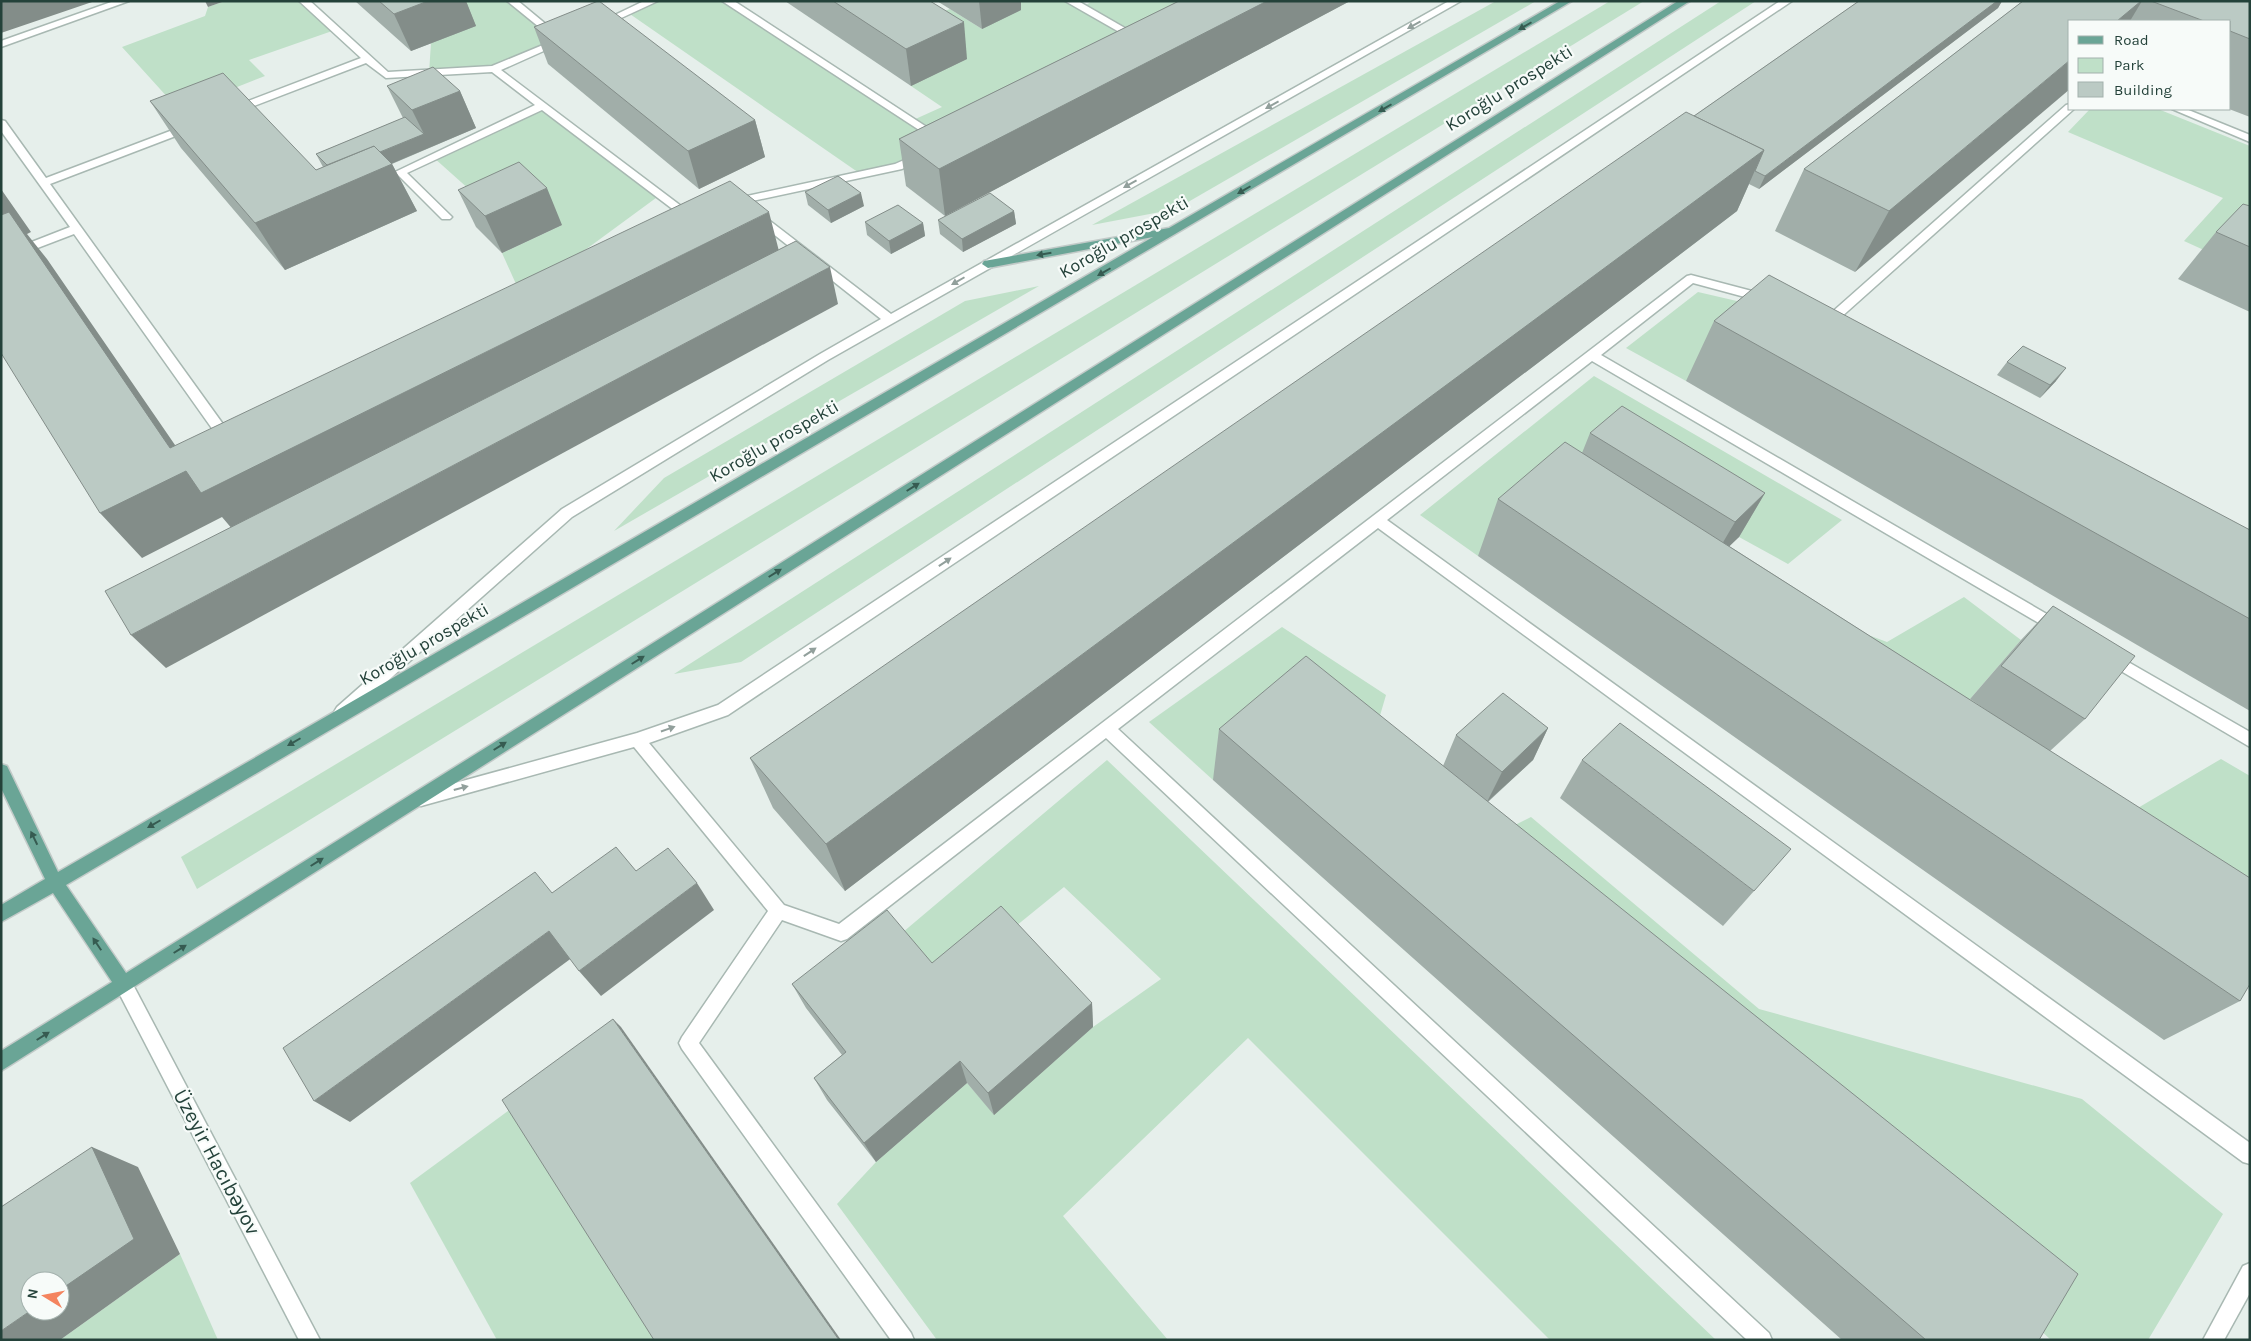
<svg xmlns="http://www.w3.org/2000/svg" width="2251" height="1341" viewBox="0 0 2251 1341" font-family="Karla,sans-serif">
	<rect width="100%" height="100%" fill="#e6efeb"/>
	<g fill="#bfe0c8">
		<path d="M225,1H304L335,30L249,60L265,76L179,110L122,47L205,16L208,7Z"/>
		<path d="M447,1H512L562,41L494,69L429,73L431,43Z"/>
		<path d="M653,1H727L911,121L942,107L911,86V23L950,9L982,29L1007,1H1070L1082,8L1092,1H1226L898,167L862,175L627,12Z"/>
		<path d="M1496,1H1536L1176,209L1092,225Z"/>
		<path d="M1610,1H1644L197,889L181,857Z"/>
		<path d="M1721,1H1756L741,662L674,674Z"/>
		<path d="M542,106L660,195L581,253L525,304L502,253L562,225L499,216L433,157Z"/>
		<path d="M2090,109H2158L2250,146V271L2184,241L2223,198L2068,132Z"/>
		<path d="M1039,286L614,531L664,478L965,301Z"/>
		<path d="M1698,292L1828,322L1686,381L1626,348Z"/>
		<path d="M1594,376L1842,520L1788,564L1739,537L1543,501L1478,556L1420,515Z"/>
		<path d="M1767,597L1887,642L1964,597L2021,640L1970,699L2049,751L2131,812L2221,759L2250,776V963Z"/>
		<path d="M1282,627L1386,695L1365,767L1213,780L1149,722Z"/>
		<path d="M1107,760L1716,1340H1550L1248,1038L1063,1216L1168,1340H937L837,1204L876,1162L967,1083L994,1114L1093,1027L1161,979L1064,887L940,988L896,938Z"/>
		<path d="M1531,817L1759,1009L2082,1099L2223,1214L2148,1340H2051L2006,1298L1465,850Z"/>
		<path d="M512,1108L659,1340H497L410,1183Z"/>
		<path d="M180,1254L218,1340H60Z"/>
	</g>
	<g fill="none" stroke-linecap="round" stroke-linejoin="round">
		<defs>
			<g id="minor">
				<path d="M114,1H129L1,47V41Z"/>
				<path d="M299,1H310L388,72L492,66L555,40L507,1H518L559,35L560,38L566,41L501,70L697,218L695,220H687L542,110L407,173L452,217L450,219H442L395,172L535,105L492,72L386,78L366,63L238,112H230V108L361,58Z"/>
				<path d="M644,1H658L604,26L601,27L596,24Z"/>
				<path d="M722,1H734L945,139L940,142L936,141Z"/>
				<path d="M1065,1H1078L1144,39L1143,41H1135Z"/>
				<path d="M1449,1H1461L828,360L572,517L347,717L342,718L337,717L334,712L337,707L562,509L820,354L881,319L753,218L751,216L753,214H761L891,314Z"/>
				<path d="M1780,1H1792L728,715L649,743L784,905L839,924L1687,276L1691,275L1767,295L1771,296L1773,299L1771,302L1767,303L1693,283L1601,355L2064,624L2066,628L2064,632L2059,634L2054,632L1592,361L1387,520L2250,1143V1164L2243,1162L1378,528L1118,729L1769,1333L1772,1340H1747L1106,738L847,939L841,941L782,920L699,1043L911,1333L914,1340H891L682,1049L679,1043L682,1037L768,911L634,747L421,806L415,804L413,799L415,794L637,733L718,705Z"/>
				<path d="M2070,104V109H2074L1839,319H1831L1829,316L1831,313L2066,105Z"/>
				<path d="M2172,109H2186L2250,135V142Z"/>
				<path d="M1,120L5,121L46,178L186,125H194V129L50,184L233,438L235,441L233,444H223L74,234L1,262V254L70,227L1,131Z"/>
				<path d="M920,153L925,156L924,158L902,169L738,204L732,201L738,198L895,164Z"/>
				<path d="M2109,651L2250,732V747L2104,661L2102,657L2104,653Z"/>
				<path d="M124,977L130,979L320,1340H299L118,991L115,985L118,979Z"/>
				<path d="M2250,1263V1293L2224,1340H2203L2243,1266Z"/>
			</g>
			<path id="major" d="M1560,1H1572L66,885L126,973L1678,1H1690L1,1071V1051L112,982L53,893L1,922V905L45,879L1,788V764L7,766L58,872L1153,237L988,268L982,264L984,261L1169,228Z"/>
		</defs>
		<use href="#minor" stroke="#a8b8b2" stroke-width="3"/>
		<use href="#major" stroke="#c2cac8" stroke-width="3"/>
		<use href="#minor" fill="#fff" fill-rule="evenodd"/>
		<use href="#major" fill="#6aa596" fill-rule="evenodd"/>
	</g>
	<g fill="#a1aea9">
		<path d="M355,1H466L476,26L411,51Z"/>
		<path d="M785,1H930L967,59L911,86Z"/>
		<path d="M937,1H1021V10L982,29Z"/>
		<path d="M1179,1H1350L945,216L906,186L899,139Z"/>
		<path d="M1859,1H2002L1998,8L1759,189L1749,184L1737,211L845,891L773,808L750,758L1694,116Z"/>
		<path d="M2023,1H2250V117L2229,109L2230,21H2070L1855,272L1775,231L1804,169Z"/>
		<path d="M534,27L755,120L765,157L699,189L548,64Z"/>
		<path d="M387,86L460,91L476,128L392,164L417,211L285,270L181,148L150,101L316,170L323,167L316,154L403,118Z"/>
		<path d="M458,190L562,225L502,253L476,227Z"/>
		<path d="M805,192L864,206L831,223L808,205Z"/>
		<path d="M2250,206V312L2178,279L2216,232Z"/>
		<path d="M1014,211L1016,224L963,252L940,234L938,220Z"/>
		<path d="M865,222L923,223L925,236L891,254L867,235Z"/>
		<path d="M1714,321L2250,530V711L1686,381Z"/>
		<path d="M2007,362L2056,381L2040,398L1997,375Z"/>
		<path d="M1590,433L1765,493L1739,537L1729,546L1995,716L1970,699L2021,640L2053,606L2085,719L2050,751L2240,1001L2164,1040L1478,556L1498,499L1582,453Z"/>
		<path d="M1548,728L1533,760L1488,802L2039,1340H1842L1213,780L1219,729L1443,766L1456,735Z"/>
		<path d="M1582,760L1754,891L1723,926L1560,798Z"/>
		<path d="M932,963L1092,1003L1093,1027L994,1115L967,1083L876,1162L827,1100L814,1078L842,1055L806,1008L792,984Z"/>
	</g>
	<g fill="#838d89">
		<path d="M1,1H95L1,33Z"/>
		<path d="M205,1H225L208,7Z"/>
		<path d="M428,1H466L476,26L411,51L394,14Z"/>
		<path d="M979,1H1021V10L982,29Z"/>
		<path d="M1267,1H1350L945,216L939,169Z"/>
		<path d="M1997,1H2002L1998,8L1759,189L1765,176Z"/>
		<path d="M2141,1H2142L2130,21H2117Z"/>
		<path d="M964,22L967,59L911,86L906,49Z"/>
		<path d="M2070,60V89L1855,272L1889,211Z"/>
		<path d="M460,91L476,128L341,185L333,172L424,134L412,110Z"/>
		<path d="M755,120L765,157L699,189L688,151Z"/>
		<path d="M1764,150L1737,211L845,891L826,844Z"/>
		<path d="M392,164L417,211L285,270L255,223Z"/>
		<path d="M547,188L562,225L502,253L485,216Z"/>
		<path d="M1,189L31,232L27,234L47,259L206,490L769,212L781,259L239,537L222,517L142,558L100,513L170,448L1,244Z"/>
		<path d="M861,193L864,206L831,223L828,210Z"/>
		<path d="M1014,211L1016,224L963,252L962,239Z"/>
		<path d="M923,223L925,236L891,254L889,241Z"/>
		<path d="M830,267L838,304L166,668L131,635Z"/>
		<path d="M2066,368L2056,381L2040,398L2050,385Z"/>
		<path d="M1765,493L1739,537L1709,566L1735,522Z"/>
		<path d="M1548,728L1533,760L1487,802L1502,772Z"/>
		<path d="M697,883L714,910L601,996L579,971Z"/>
		<path d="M549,931L573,957L350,1122L314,1101Z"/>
		<path d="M1092,1003L1093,1027L994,1115L988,1093Z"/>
		<path d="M613,1019L621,1027L841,1340H839Z"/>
		<path d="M960,1061L967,1083L876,1162L864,1143Z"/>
		<path d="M92,1147L138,1167L180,1254L60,1340H1V1331L30,1311H60V1290Z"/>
	</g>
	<g fill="#bbcac4" stroke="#838d89">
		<path d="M379,1H428L394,14Z"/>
		<path d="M598,1H599L755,120L688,151L534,27Z"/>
		<path d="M833,1H930L964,22L906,49Z"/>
		<path d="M1179,1H1267L939,169L899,139Z"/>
		<path d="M1859,1H1997L1765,176L1755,171L1764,150L1694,116Z"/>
		<path d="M2023,1H2141L2117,21H2070V60L1889,211L1804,169Z"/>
		<path d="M2151,1H2250V39L2230,31V21H2204Z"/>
		<path d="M433,67L460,91L412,110L387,86Z"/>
		<path d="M223,73L316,170L374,146L392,164L255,223L150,101Z"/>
		<path d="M1686,112L1764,150L826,844L750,758Z"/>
		<path d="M405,117L424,134L380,152L374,146L327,165L316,154Z"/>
		<path d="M519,162L547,188L485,216L458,190Z"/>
		<path d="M838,176L861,193L828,210L805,192Z"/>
		<path d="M730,181L769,212L201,493L186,471L100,513L1,353V215L9,212L170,448Z"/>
		<path d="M990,193L1014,211L962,239L938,220Z"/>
		<path d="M2243,204L2250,206V247L2216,232Z"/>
		<path d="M898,205L923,223L889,241L865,222Z"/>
		<path d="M796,241L830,267L131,635L105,591Z"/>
		<path d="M1769,275L2250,530V619L1714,321Z"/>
		<path d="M2023,346L2066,368L2050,385L2007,362Z"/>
		<path d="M1622,406L1765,493L1735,522L1590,433Z"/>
		<path d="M1565,442L2250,878V984L2240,1001L1498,499Z"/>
		<path d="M2053,606L2135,656L2085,719L2001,666Z"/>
		<path d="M1306,656L2078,1274L2039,1340H1926L1219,729Z"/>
		<path d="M1503,693L1548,728L1502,772L1456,735Z"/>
		<path d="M1620,723L1791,849L1754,891L1582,760Z"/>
		<path d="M616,847L636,871L668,848L697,883L579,971L549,931L314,1101L283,1048L535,872L552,893Z"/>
		<path d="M1001,906L1092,1003L988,1093L960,1061L864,1143L814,1078L846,1052L792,984L887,910L932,963Z"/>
		<path d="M613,1019L839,1340H654L502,1100Z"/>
		<path d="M92,1147L134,1239L60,1290V1281H30V1311L1,1331V1207Z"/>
	</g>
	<defs><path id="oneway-solid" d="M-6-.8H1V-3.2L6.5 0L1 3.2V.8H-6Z" transform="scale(1.25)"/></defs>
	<g fill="#92a09c">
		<use href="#oneway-solid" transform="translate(1414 25) rotate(151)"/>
		<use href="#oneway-solid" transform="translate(1272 105) rotate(151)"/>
		<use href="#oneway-solid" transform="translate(1130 184) rotate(151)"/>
		<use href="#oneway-solid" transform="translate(958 281) rotate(150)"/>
		<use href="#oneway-solid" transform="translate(945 562) rotate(-34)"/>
		<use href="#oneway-solid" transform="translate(810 652) rotate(-34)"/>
		<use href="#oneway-solid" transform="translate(668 729) rotate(-19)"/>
		<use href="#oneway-solid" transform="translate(461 788) rotate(-15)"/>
	</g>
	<g fill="#365b51">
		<use href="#oneway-solid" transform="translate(1525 26) rotate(150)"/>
		<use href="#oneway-solid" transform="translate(1385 108) rotate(150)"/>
		<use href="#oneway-solid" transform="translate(1244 190) rotate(150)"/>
		<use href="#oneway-solid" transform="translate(1044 254) rotate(170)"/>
		<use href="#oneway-solid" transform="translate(1104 272) rotate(150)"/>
		<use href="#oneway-solid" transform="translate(913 487) rotate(-32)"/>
		<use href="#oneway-solid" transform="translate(775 573) rotate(-32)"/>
		<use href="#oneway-solid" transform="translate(638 660) rotate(-32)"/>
		<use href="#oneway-solid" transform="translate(294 742) rotate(150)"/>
		<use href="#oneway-solid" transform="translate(500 746) rotate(-32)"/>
		<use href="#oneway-solid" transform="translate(154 824) rotate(150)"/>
		<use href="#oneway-solid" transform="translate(34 838) rotate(-116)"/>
		<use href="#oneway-solid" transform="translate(317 862) rotate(-32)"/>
		<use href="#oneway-solid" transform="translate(97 944) rotate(-124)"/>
		<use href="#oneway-solid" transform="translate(180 949) rotate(-32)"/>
		<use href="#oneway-solid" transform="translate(43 1036) rotate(-32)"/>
	</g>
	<g text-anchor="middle" stroke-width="4.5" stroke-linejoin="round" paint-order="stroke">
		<g font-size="18" fill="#24423a" stroke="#f7fbf9">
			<text transform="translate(1509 88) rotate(-32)" y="6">Koroğlu prospekti</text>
			<text transform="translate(1124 237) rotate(-30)" y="6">Koroğlu prospekti</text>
			<text transform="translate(774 441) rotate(-30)" y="6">Koroğlu prospekti</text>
			<text transform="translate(424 644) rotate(-30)" y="6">Koroğlu prospekti</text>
		</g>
		<g font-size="21" fill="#24423a" stroke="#f7fbf9">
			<text transform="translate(217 1162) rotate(62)" y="7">Üzeyir Hacıbəyov</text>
		</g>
	</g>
	<rect width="2251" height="1341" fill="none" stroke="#24423a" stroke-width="5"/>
	<rect x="2068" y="20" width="162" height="90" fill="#f7fbf9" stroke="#a3b1ad"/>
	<rect x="2078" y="36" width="25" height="8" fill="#6aa596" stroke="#a3b1ad"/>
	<text x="2114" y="45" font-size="15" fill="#24423a">Road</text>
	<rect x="2078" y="58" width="25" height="15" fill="#bfe0c8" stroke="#a3b1ad"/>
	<text x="2114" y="70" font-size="15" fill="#24423a">Park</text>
	<rect x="2078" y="82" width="25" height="15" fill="#bbcac4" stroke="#a3b1ad"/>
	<text x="2114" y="95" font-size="15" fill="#24423a">Building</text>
	<g transform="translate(45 1296) rotate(280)"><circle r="24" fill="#f7fbf9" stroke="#a3b1ad"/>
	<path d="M0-4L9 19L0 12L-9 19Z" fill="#f4845f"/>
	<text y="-8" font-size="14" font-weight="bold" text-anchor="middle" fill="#24423a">N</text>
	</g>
</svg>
